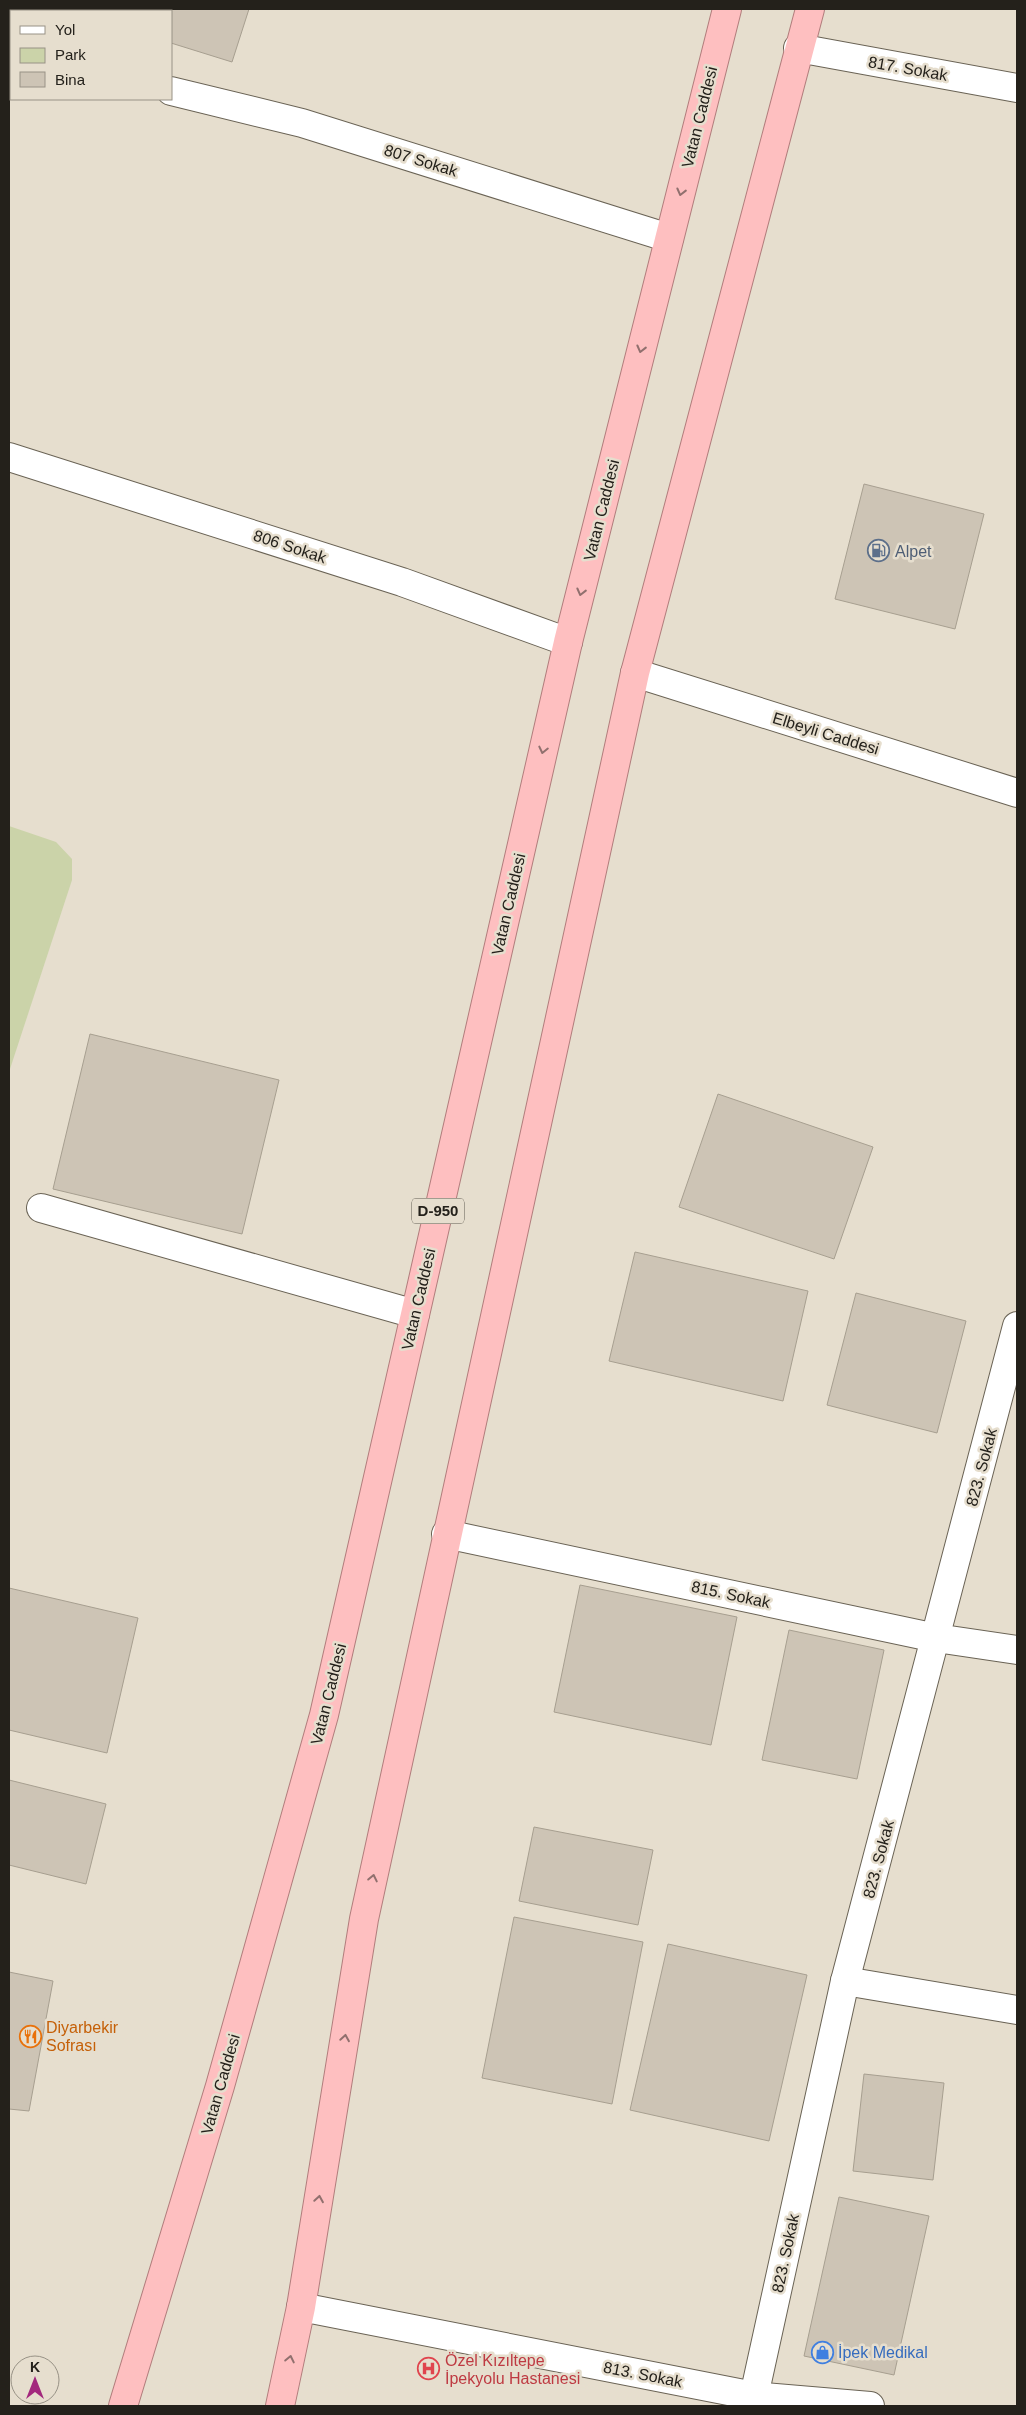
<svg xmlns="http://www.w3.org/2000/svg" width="1026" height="2415" viewBox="0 0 1026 2415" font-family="Arial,sans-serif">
	<rect width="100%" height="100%" fill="#e6dece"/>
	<path fill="#cbd3a9" d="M9,826L56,842L72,859V880L9,1072Z"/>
	<g fill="#cdc4b5" stroke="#a79f90">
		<path d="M135,9H249L232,62L171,43V11H134Z"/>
		<path d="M864,484L984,514L955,629L835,599Z"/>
		<path d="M90,1034L279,1080L242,1234L53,1189Z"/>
		<path d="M718,1094L873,1147L834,1259L679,1207Z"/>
		<path d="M635,1252L808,1291L783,1401L609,1361Z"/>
		<path d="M856,1293L966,1321L937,1433L827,1405Z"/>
		<path d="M580,1585L737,1617L711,1745L554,1712Z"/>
		<path d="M9,1588L138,1618L107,1753L9,1730Z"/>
		<path d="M789,1630L884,1650L857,1779L762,1760Z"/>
		<path d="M9,1780L106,1804L86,1884L9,1865Z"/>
		<path d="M534,1827L653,1850L638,1925L519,1901Z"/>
		<path d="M514,1917L643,1942L612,2104L482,2078Z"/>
		<path d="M668,1944L807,1975L769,2141L630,2110Z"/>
		<path d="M9,1972L53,1981L29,2111L9,2109Z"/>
		<path d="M864,2074L944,2083L933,2180L853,2171Z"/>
		<path d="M839,2197L929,2216L894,2375L804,2356Z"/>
	</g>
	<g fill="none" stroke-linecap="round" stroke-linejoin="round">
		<defs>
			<g id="minor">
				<path d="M798,48L1017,88"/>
				<path d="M9,50L11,51"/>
				<path d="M171,91L302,123L669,238"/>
				<path d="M9,457L402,582L568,642"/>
				<path d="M41,1208L415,1314"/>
				<path d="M446,1534L936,1638L1017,1650"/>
				<path d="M845,1981L1017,2010"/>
				<path d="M301,2307L754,2396L870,2406"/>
				<path d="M754,2396L845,1981L1017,1326"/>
			</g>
			<path id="tertiary" d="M635,673L1017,793"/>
			<g id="trunk">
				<path d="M123,2406L220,2086L324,1715L568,642L727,9"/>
				<path d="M280,2406L301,2307L364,1919L635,673L810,9"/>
			</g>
		</defs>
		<use href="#minor" stroke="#6a6355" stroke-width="30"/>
		<use href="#tertiary" stroke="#6a6355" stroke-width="30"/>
		<use href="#trunk" stroke="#b17d7c" stroke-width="30"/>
		<use href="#minor" stroke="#fff" stroke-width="28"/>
		<use href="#tertiary" stroke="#fff" stroke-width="28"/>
		<use href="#trunk" stroke="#febfc0" stroke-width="28"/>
	</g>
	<defs><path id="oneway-chevron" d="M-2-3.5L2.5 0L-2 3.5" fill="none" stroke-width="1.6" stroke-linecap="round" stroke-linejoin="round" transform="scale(1.25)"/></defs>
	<g stroke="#91706e">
		<use href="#oneway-chevron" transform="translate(681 192) rotate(104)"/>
		<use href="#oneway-chevron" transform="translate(641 349) rotate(104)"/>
		<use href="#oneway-chevron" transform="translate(581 592) rotate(104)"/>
		<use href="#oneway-chevron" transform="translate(543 750) rotate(103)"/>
		<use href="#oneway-chevron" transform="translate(373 1878) rotate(-78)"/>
		<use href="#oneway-chevron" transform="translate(345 2038) rotate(-81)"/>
		<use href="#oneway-chevron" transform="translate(319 2199) rotate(-81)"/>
		<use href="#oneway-chevron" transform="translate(290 2359) rotate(-78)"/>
	</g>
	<defs>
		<symbol id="fuel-ring" viewBox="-11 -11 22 22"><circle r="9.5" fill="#e6dece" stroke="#5c6f8a" stroke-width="1.5"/><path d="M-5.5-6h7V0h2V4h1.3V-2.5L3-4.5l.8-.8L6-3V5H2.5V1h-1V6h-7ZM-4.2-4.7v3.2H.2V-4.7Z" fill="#5c6f8a"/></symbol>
		<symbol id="restaurant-ring" viewBox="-11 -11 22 22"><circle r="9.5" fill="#e6dece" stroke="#e8710a" stroke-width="1.5"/><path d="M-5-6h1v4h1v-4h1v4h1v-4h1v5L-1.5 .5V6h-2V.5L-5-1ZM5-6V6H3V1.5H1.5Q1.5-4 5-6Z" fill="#e8710a"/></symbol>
		<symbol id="shop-ring" viewBox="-11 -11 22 22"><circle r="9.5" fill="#e6dece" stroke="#3f7fe0" stroke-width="1.5"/><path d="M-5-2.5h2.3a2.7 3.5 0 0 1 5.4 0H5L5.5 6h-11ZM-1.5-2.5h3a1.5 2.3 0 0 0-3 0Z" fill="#3f7fe0"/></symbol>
		<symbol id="hospital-ring" viewBox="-11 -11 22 22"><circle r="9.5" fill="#e6dece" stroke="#e0444e" stroke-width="1.5"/><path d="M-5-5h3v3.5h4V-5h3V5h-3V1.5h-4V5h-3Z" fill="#e0444e"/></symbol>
	</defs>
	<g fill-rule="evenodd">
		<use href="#fuel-ring" x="866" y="538" width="25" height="25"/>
		<use href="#restaurant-ring" x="18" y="2024" width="25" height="25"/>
		<use href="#shop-ring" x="810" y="2340" width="25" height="25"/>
		<use href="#hospital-ring" x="416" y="2356" width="25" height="25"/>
	</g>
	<g text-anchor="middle" stroke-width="5" stroke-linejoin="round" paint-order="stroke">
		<rect fill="#e6dece" stroke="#5e5a51" stroke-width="1" x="412" y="1198.5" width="52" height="25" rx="4"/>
		<g font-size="15" font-weight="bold" fill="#24211b">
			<text x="438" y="1216">D-950</text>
		</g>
		<g font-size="16" fill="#24211b" stroke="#e6dece">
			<text transform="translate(908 68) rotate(10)" y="6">817. Sokak</text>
			<text transform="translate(699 117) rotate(-76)" y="6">Vatan Caddesi</text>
			<text transform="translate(421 160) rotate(17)" y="6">807 Sokak</text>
			<text transform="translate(601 510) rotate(-76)" y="6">Vatan Caddesi</text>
			<text transform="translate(290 546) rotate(18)" y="6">806 Sokak</text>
			<text transform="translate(826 733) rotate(17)" y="6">Elbeyli Caddesi</text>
			<text transform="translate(508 904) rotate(-77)" y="6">Vatan Caddesi</text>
			<text transform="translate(418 1299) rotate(-77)" y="6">Vatan Caddesi</text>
			<text transform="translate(981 1467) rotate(-75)" y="6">823. Sokak</text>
			<text transform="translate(731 1594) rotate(12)" y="6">815. Sokak</text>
			<text transform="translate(328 1694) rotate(-76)" y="6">Vatan Caddesi</text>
			<text transform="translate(878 1859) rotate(-75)" y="6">823. Sokak</text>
			<text transform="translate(220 2084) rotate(-74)" y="6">Vatan Caddesi</text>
			<text transform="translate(785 2253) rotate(-78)" y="6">823. Sokak</text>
			<text transform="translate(643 2374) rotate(11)" y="6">813. Sokak</text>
		</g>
		<g font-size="16" fill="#4e5e75" stroke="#e6dece" text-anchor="start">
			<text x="895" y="557">Alpet</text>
		</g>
		<g font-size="16" fill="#c56008" stroke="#e6dece" text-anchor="start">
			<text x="46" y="2033">Diyarbekir<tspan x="46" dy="18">Sofrası</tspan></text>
		</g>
		<g font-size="16" fill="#366cbe" stroke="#e6dece" text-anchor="start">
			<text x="838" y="2358">İpek Medikal</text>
		</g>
		<g font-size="16" fill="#be3a42" stroke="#e6dece" text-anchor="start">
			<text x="445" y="2366">Özel Kızıltepe<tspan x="445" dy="18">İpekyolu Hastanesi</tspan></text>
		</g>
	</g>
	<rect width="1026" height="2415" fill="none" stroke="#24211b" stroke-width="20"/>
	<rect x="10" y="10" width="162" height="90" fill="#e6dece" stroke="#989286"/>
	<rect x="20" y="26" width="25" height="8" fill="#ffffff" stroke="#989286"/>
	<text x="55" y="35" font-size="15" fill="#24211b">Yol</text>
	<rect x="20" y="48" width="25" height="15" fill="#cbd3a9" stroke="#989286"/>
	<text x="55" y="60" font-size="15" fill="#24211b">Park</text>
	<rect x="20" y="72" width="25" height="15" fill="#cdc4b5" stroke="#989286"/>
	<text x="55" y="85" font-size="15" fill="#24211b">Bina</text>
	<g transform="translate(35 2380)"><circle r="24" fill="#e6dece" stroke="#989286"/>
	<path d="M0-4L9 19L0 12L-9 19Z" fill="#a3287d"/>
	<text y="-8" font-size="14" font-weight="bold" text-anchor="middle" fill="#24211b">K</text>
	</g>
</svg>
